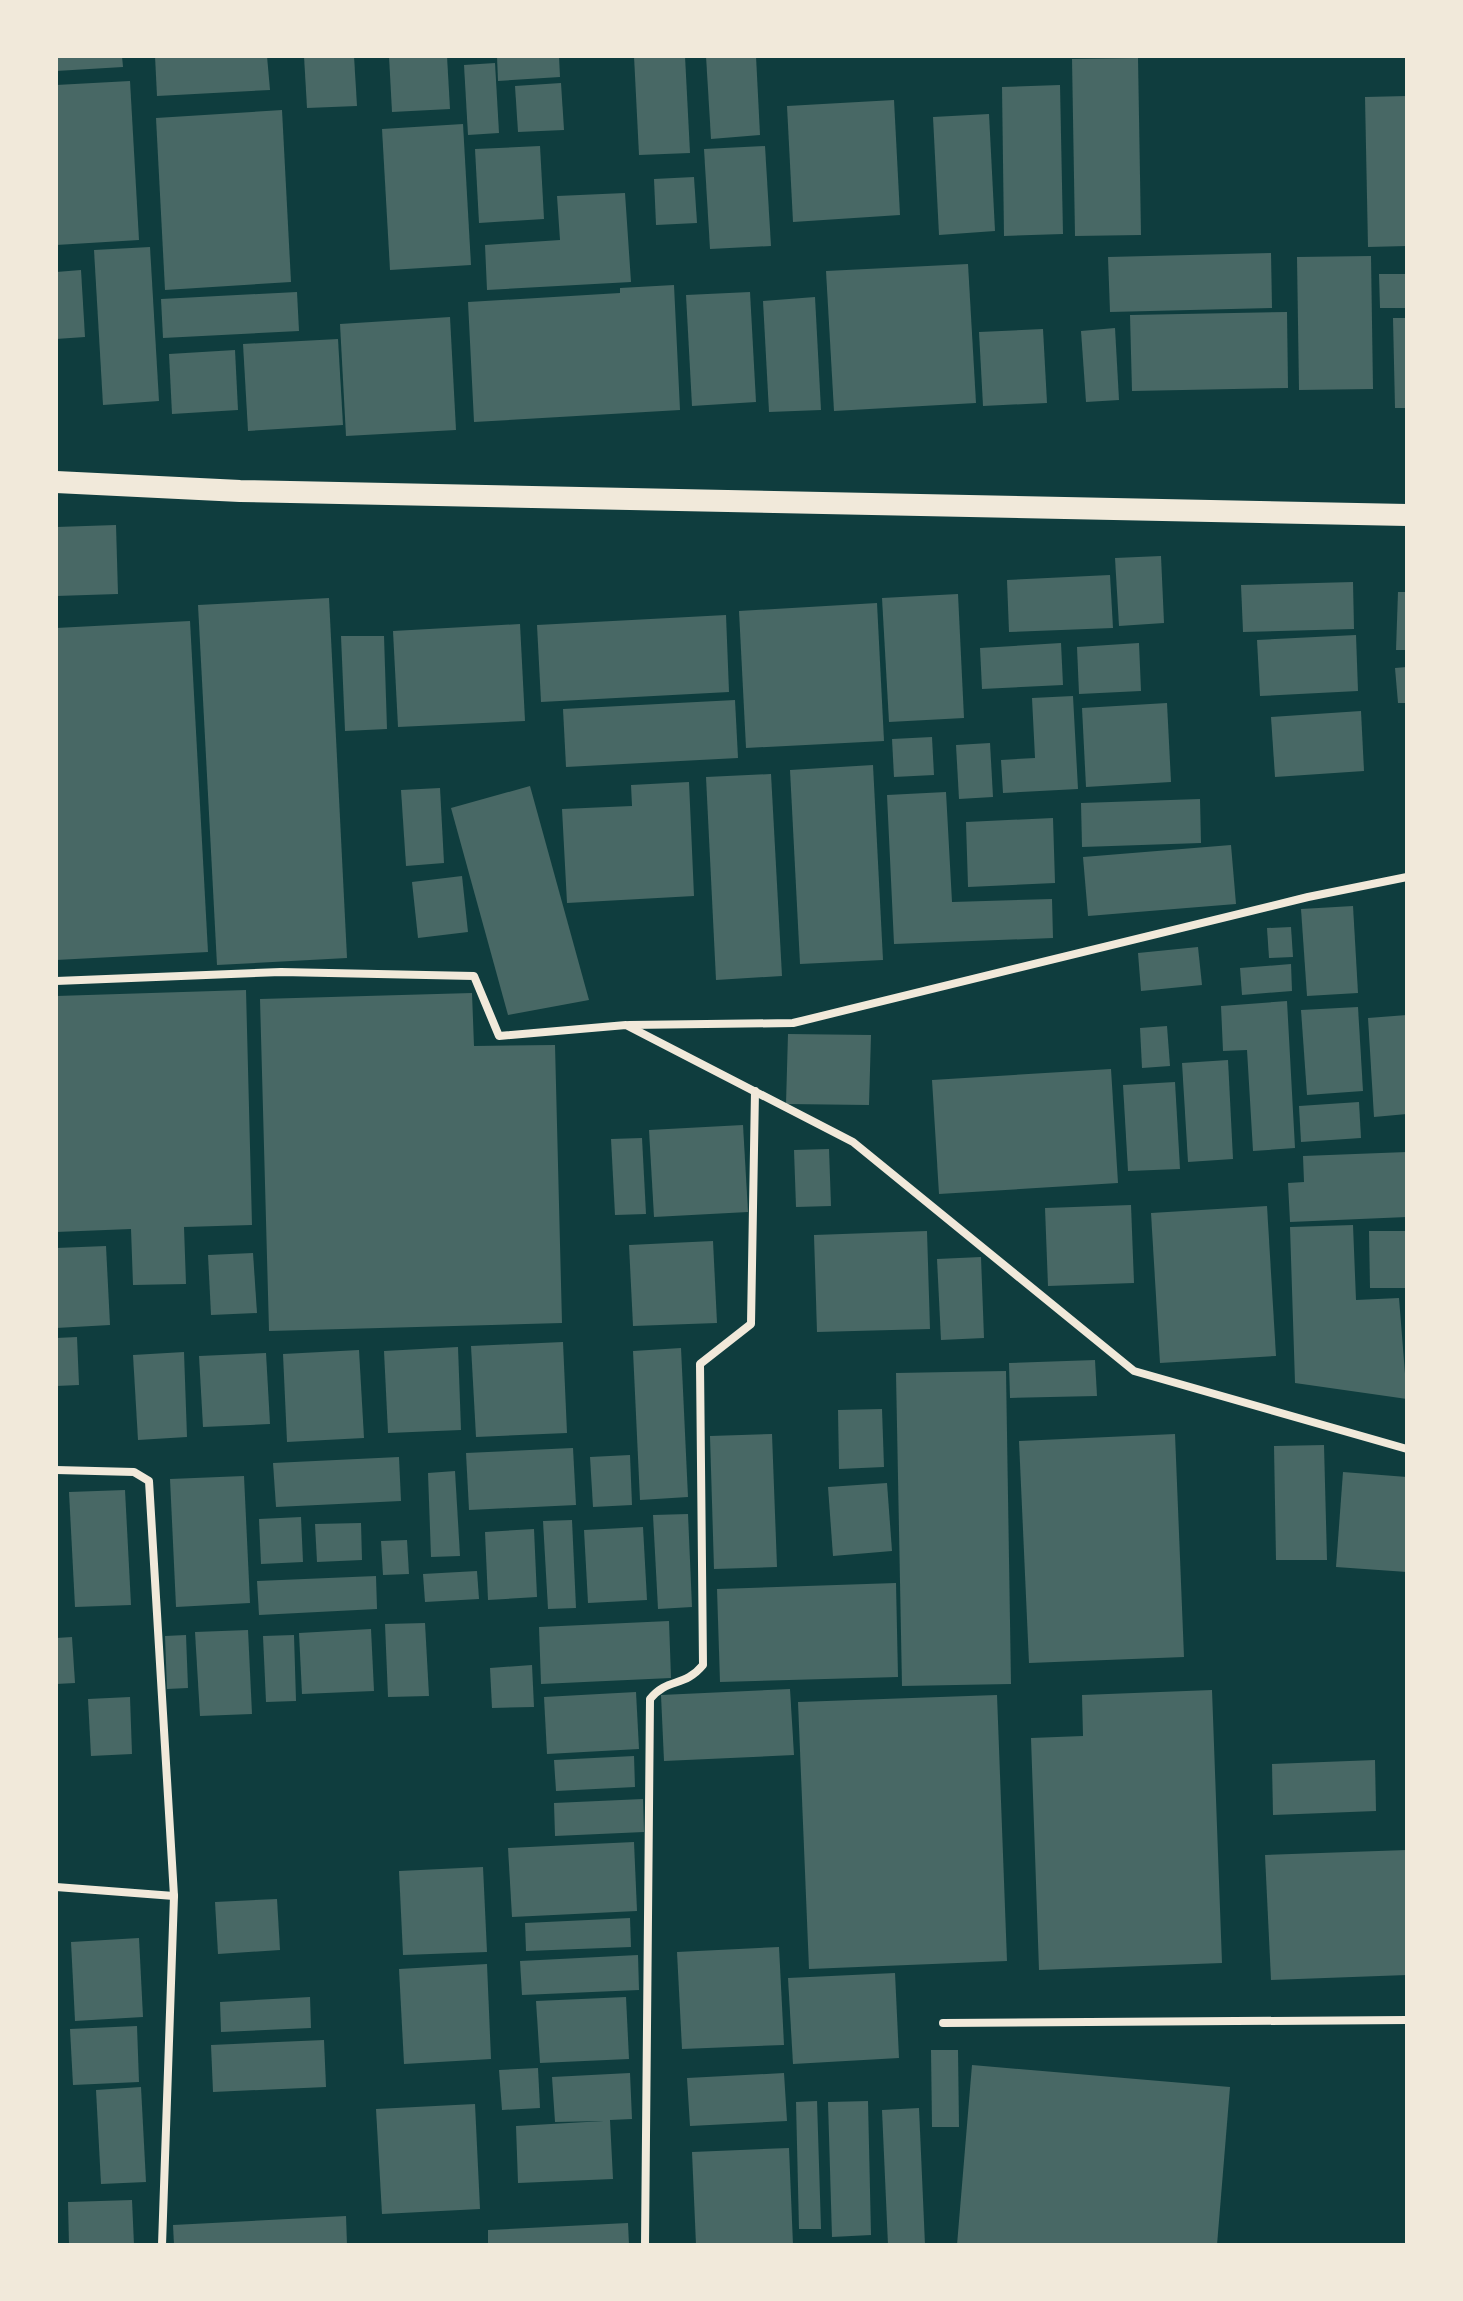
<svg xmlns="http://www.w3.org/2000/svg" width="1463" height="2301" viewBox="0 0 1463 2301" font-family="'Titillium Web',sans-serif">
	<rect width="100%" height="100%" fill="#0f3d3e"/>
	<g fill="#486865">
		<path d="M56,56H122L123,67L56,71Z"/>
		<path d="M155,56H267L270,90L157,96Z"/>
		<path d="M304,56H354L357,106L307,108Z"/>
		<path d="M389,56H447L450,109L392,112Z"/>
		<path d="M497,56H559L560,77L498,81Z"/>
		<path d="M634,56H685L690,153L639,155Z"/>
		<path d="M706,56H756L760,135L711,139Z"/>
		<path d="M1138,58L1141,235L1075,236L1072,59Z"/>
		<path d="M495,63L499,133L468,135L464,65Z"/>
		<path d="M130,81L139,240L56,245V85Z"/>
		<path d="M561,83L564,130L518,132L515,86Z"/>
		<path d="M1060,85L1063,234L1004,236L1002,87Z"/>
		<path d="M1407,96V246L1368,247L1365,97Z"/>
		<path d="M894,100L900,215L793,222L787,106Z"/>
		<path d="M282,110L291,282L165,290L156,118Z"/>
		<path d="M989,114L995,231L939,235L933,117Z"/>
		<path d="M463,124L471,265L390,270L382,129Z"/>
		<path d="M540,146L544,219L479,223L475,149Z"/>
		<path d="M765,146L771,246L710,249L704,149Z"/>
		<path d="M694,177L697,223L656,225L654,179Z"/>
		<path d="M625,193L631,282L487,290L485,245L560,240L557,196Z"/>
		<path d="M150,247L159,401L103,405L94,250Z"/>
		<path d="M1271,253L1272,308L1110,312L1108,257Z"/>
		<path d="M1371,256L1373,389L1299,390L1297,257Z"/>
		<path d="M968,264L976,403L834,411L826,271Z"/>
		<path d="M81,270L85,337L56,339V272Z"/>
		<path d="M1379,274H1407V308H1380Z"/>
		<path d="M674,285L680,410L474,422L468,302L620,293V288Z"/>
		<path d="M297,292L299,331L163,338L161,299Z"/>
		<path d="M750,292L756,402L692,406L686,295Z"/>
		<path d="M815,297L821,410L769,412L763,301Z"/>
		<path d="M1287,312L1288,388L1132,391L1130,315Z"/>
		<path d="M450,317L456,430L346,436L340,324Z"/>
		<path d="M1393,318H1407V408H1395Z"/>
		<path d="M1115,328L1119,400L1086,402L1081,331Z"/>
		<path d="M1043,329L1047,403L983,406L979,332Z"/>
		<path d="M338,339L343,425L248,431L243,344Z"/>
		<path d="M235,350L238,410L172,414L169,354Z"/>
		<path d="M116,525L118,594L56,596V527Z"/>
		<path d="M1161,556L1164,623L1119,626L1115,558Z"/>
		<path d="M1110,575L1113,628L1009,632L1007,580Z"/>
		<path d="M1353,582L1354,629L1243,632L1241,585Z"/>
		<path d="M1398,592H1407V650H1396Z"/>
		<path d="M958,594L964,718L889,722L882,598Z"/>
		<path d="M329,598L347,958L217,965L198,605Z"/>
		<path d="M877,603L884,741L746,748L739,611Z"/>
		<path d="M726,615L729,692L541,702L537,625Z"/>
		<path d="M190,621L208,952L56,960V628Z"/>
		<path d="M520,624L525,721L398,727L393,631Z"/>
		<path d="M1356,635L1358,691L1260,696L1257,640Z"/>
		<path d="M341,636H384L387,729L345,731Z"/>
		<path d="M1061,643L1063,685L982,689L980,648Z"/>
		<path d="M1139,643L1141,691L1079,694L1077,647Z"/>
		<path d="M1407,667V703H1398L1395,668Z"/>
		<path d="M1073,696L1078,789L1003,793L1001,760L1035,758L1032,698Z"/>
		<path d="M735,700L738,758L566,767L563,709Z"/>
		<path d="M1167,703L1171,782L1086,787L1082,708Z"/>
		<path d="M1361,711L1364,771L1275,777L1271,717Z"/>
		<path d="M932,737L934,775L894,777L892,739Z"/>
		<path d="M990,743L993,797L959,799L956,745Z"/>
		<path d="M873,765L883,960L800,964L790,770Z"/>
		<path d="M771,774L782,976L716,980L706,777Z"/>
		<path d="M689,782L694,896L567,903L562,809L632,806L631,785Z"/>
		<path d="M530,786L589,1000L508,1015L451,808Z"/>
		<path d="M440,788L444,863L406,866L401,790Z"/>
		<path d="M946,792L952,902L1052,899L1053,938L894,944L887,795Z"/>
		<path d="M1200,799L1201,843L1082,847L1081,803Z"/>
		<path d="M1053,818L1055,883L968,887L966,822Z"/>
		<path d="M1231,845L1236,904L1088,916L1083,857Z"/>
		<path d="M462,876L468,932L418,938L412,882Z"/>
		<path d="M1353,906L1358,993L1307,996L1301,909Z"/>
		<path d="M1291,927L1293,957L1269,958L1267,928Z"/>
		<path d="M1198,947L1202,985L1141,991L1138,953Z"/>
		<path d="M1291,964L1292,991L1242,995L1240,968Z"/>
		<path d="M246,990L252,1225L184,1227L186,1284L133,1285L131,1229L56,1232V996Z"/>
		<path d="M472,993L474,1046L555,1045L562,1323L269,1331L260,999Z"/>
		<path d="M1287,1001L1295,1148L1253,1151L1247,1050L1223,1051L1221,1006Z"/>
		<path d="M1358,1007L1363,1091L1307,1095L1301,1010Z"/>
		<path d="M1407,1015V1114L1374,1117L1368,1018Z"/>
		<path d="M1167,1026L1170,1066L1142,1068L1140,1028Z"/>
		<path d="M788,1034L871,1035L869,1105L786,1104Z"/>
		<path d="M1228,1060L1233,1159L1188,1162L1182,1063Z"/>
		<path d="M1111,1069L1118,1183L939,1194L932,1080Z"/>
		<path d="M1175,1082L1180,1169L1128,1171L1123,1085Z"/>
		<path d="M1359,1102L1361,1138L1301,1142L1299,1106Z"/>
		<path d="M743,1125L748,1212L654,1217L649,1130Z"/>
		<path d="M642,1138L646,1214L615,1215L611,1139Z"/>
		<path d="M829,1149L831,1206L796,1207L794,1150Z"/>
		<path d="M1407,1152V1217L1290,1222L1288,1183L1304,1182L1303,1156Z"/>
		<path d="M1131,1205L1134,1283L1048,1286L1045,1208Z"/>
		<path d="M1267,1206L1276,1356L1160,1363L1151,1213Z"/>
		<path d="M1353,1225L1356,1300L1399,1298L1407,1399L1295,1383L1290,1227Z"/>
		<path d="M927,1231L930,1329L817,1332L814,1235Z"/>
		<path d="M1369,1231H1407V1288H1370Z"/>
		<path d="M713,1241L717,1323L633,1326L629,1245Z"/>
		<path d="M106,1246L110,1325L56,1328V1248Z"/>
		<path d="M253,1253L257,1313L211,1315L208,1255Z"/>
		<path d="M981,1257L984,1338L941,1340L937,1259Z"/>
		<path d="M77,1337L79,1385L56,1386V1338Z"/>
		<path d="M563,1342L567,1433L476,1437L471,1346Z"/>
		<path d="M458,1347L461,1430L388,1433L384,1351Z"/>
		<path d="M681,1348L688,1497L640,1500L633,1351Z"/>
		<path d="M359,1350L364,1438L287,1442L283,1354Z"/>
		<path d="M184,1352L187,1437L138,1440L133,1355Z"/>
		<path d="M266,1353L270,1424L203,1427L199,1356Z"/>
		<path d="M1095,1360L1097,1396L1010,1398L1009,1363Z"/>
		<path d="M1006,1371L1011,1684L902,1686L896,1373Z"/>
		<path d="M882,1409L884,1467L839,1469L838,1410Z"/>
		<path d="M772,1434L777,1567L714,1569L710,1436Z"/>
		<path d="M1175,1434L1184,1657L1029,1663L1019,1441Z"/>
		<path d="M1324,1445L1327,1560H1276L1274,1446Z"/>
		<path d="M573,1448L576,1505L469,1510L466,1453Z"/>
		<path d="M630,1455L632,1505L593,1507L590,1457Z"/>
		<path d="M399,1457L401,1501L276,1507L273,1463Z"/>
		<path d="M455,1471L460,1556L431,1557L428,1473Z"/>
		<path d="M1343,1472L1407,1477V1572L1336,1567Z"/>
		<path d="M244,1476L250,1603L176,1607L170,1479Z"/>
		<path d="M887,1483L892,1551L833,1556L828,1487Z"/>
		<path d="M125,1490L131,1605L75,1607L69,1492Z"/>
		<path d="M688,1514L692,1607L658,1609L653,1515Z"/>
		<path d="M301,1517L303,1562L261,1564L259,1519Z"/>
		<path d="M572,1520L576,1608L548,1609L543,1521Z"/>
		<path d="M361,1523L362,1560L317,1562L315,1524Z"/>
		<path d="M643,1527L647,1600L588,1603L584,1530Z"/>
		<path d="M534,1529L537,1597L488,1600L485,1532Z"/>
		<path d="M407,1540L409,1574L383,1575L381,1541Z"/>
		<path d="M477,1571L479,1599L425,1602L423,1574Z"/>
		<path d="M376,1576L377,1609L259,1615L257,1581Z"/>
		<path d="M896,1583L898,1677L720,1682L717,1589Z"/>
		<path d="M669,1621L671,1678L541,1684L539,1627Z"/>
		<path d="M425,1623L429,1696L388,1697L385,1624Z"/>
		<path d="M371,1629L374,1691L302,1694L299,1633Z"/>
		<path d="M248,1630L252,1714L200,1716L195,1632Z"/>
		<path d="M186,1635L188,1688L167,1689L165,1636Z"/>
		<path d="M294,1635L296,1701L266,1702L263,1636Z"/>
		<path d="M72,1637L75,1683L56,1684V1638Z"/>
		<path d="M532,1665L534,1707L492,1708L490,1668Z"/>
		<path d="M790,1689L794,1755L664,1761L661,1695Z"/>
		<path d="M1212,1690L1222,1963L1039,1970L1031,1738L1083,1736L1082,1695Z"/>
		<path d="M636,1692L639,1749L547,1754L544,1697Z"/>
		<path d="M997,1695L1007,1961L809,1969L798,1702Z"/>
		<path d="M130,1697L132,1754L91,1756L88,1699Z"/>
		<path d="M634,1756L635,1787L556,1791L554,1760Z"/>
		<path d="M1375,1760L1376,1811L1273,1815L1272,1764Z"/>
		<path d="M643,1799L644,1832L555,1836L554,1803Z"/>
		<path d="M634,1842L637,1911L512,1917L508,1848Z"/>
		<path d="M1407,1850V1975L1271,1980L1265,1855Z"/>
		<path d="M483,1867L487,1952L403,1955L399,1871Z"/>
		<path d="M277,1899L280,1950L218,1954L215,1902Z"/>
		<path d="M630,1918L631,1947L526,1951L525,1923Z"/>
		<path d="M139,1938L143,2017L75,2021L71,1942Z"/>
		<path d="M779,1947L784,2045L682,2049L677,1952Z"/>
		<path d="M638,1955L639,1990L522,1995L520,1961Z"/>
		<path d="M487,1964L491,2059L404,2064L399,1969Z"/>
		<path d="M895,1973L899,2058L793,2064L788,1978Z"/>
		<path d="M310,1997L311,2028L221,2032L220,2002Z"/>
		<path d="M626,1997L629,2059L540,2063L536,2001Z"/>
		<path d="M137,2026L139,2082L73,2085L70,2029Z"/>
		<path d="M324,2040L326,2087L213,2092L211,2045Z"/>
		<path d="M931,2050H958L959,2127H932Z"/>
		<path d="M972,2065L1230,2087L1217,2245H957Z"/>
		<path d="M538,2068L540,2108L502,2110L499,2070Z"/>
		<path d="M630,2073L632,2119L610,2120L613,2179L518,2183L516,2126L604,2121L555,2122L552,2077Z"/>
		<path d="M784,2073L787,2121L690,2126L687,2078Z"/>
		<path d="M141,2087L146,2182L101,2184L96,2090Z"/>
		<path d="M817,2101L821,2229H799L796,2102Z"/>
		<path d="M868,2101L871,2235L832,2237L828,2102Z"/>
		<path d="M475,2104L480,2209L382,2214L376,2109Z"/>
		<path d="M919,2108L925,2245H888L882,2110Z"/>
		<path d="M789,2148L793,2245H696L692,2152Z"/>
		<path d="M132,2200L134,2245H69L68,2202Z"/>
		<path d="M346,2216L347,2245H174L173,2225Z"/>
		<path d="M628,2223L629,2245H488V2230Z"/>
	</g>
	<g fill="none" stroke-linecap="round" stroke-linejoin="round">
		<g stroke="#f1e9da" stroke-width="8">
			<path d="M56,981L281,972L474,976L499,1036L626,1025L853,1142L1134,1371L1407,1449"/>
			<path d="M629,1025L793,1023L1308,897L1407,877"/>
			<path d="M56,1470L134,1472L149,1481L174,1896L162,2245"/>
			<path d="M56,1887L174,1896"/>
			<path d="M943,2023L1407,2020"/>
			<path d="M645,2245L650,1699C668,1677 684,1688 703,1665L700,1364L751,1324L755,1091"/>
		</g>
		<path stroke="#f1e9da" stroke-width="22" d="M56,482L240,491L1407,515"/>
	</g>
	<rect width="1463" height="2301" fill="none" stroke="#f1e9da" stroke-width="116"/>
</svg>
